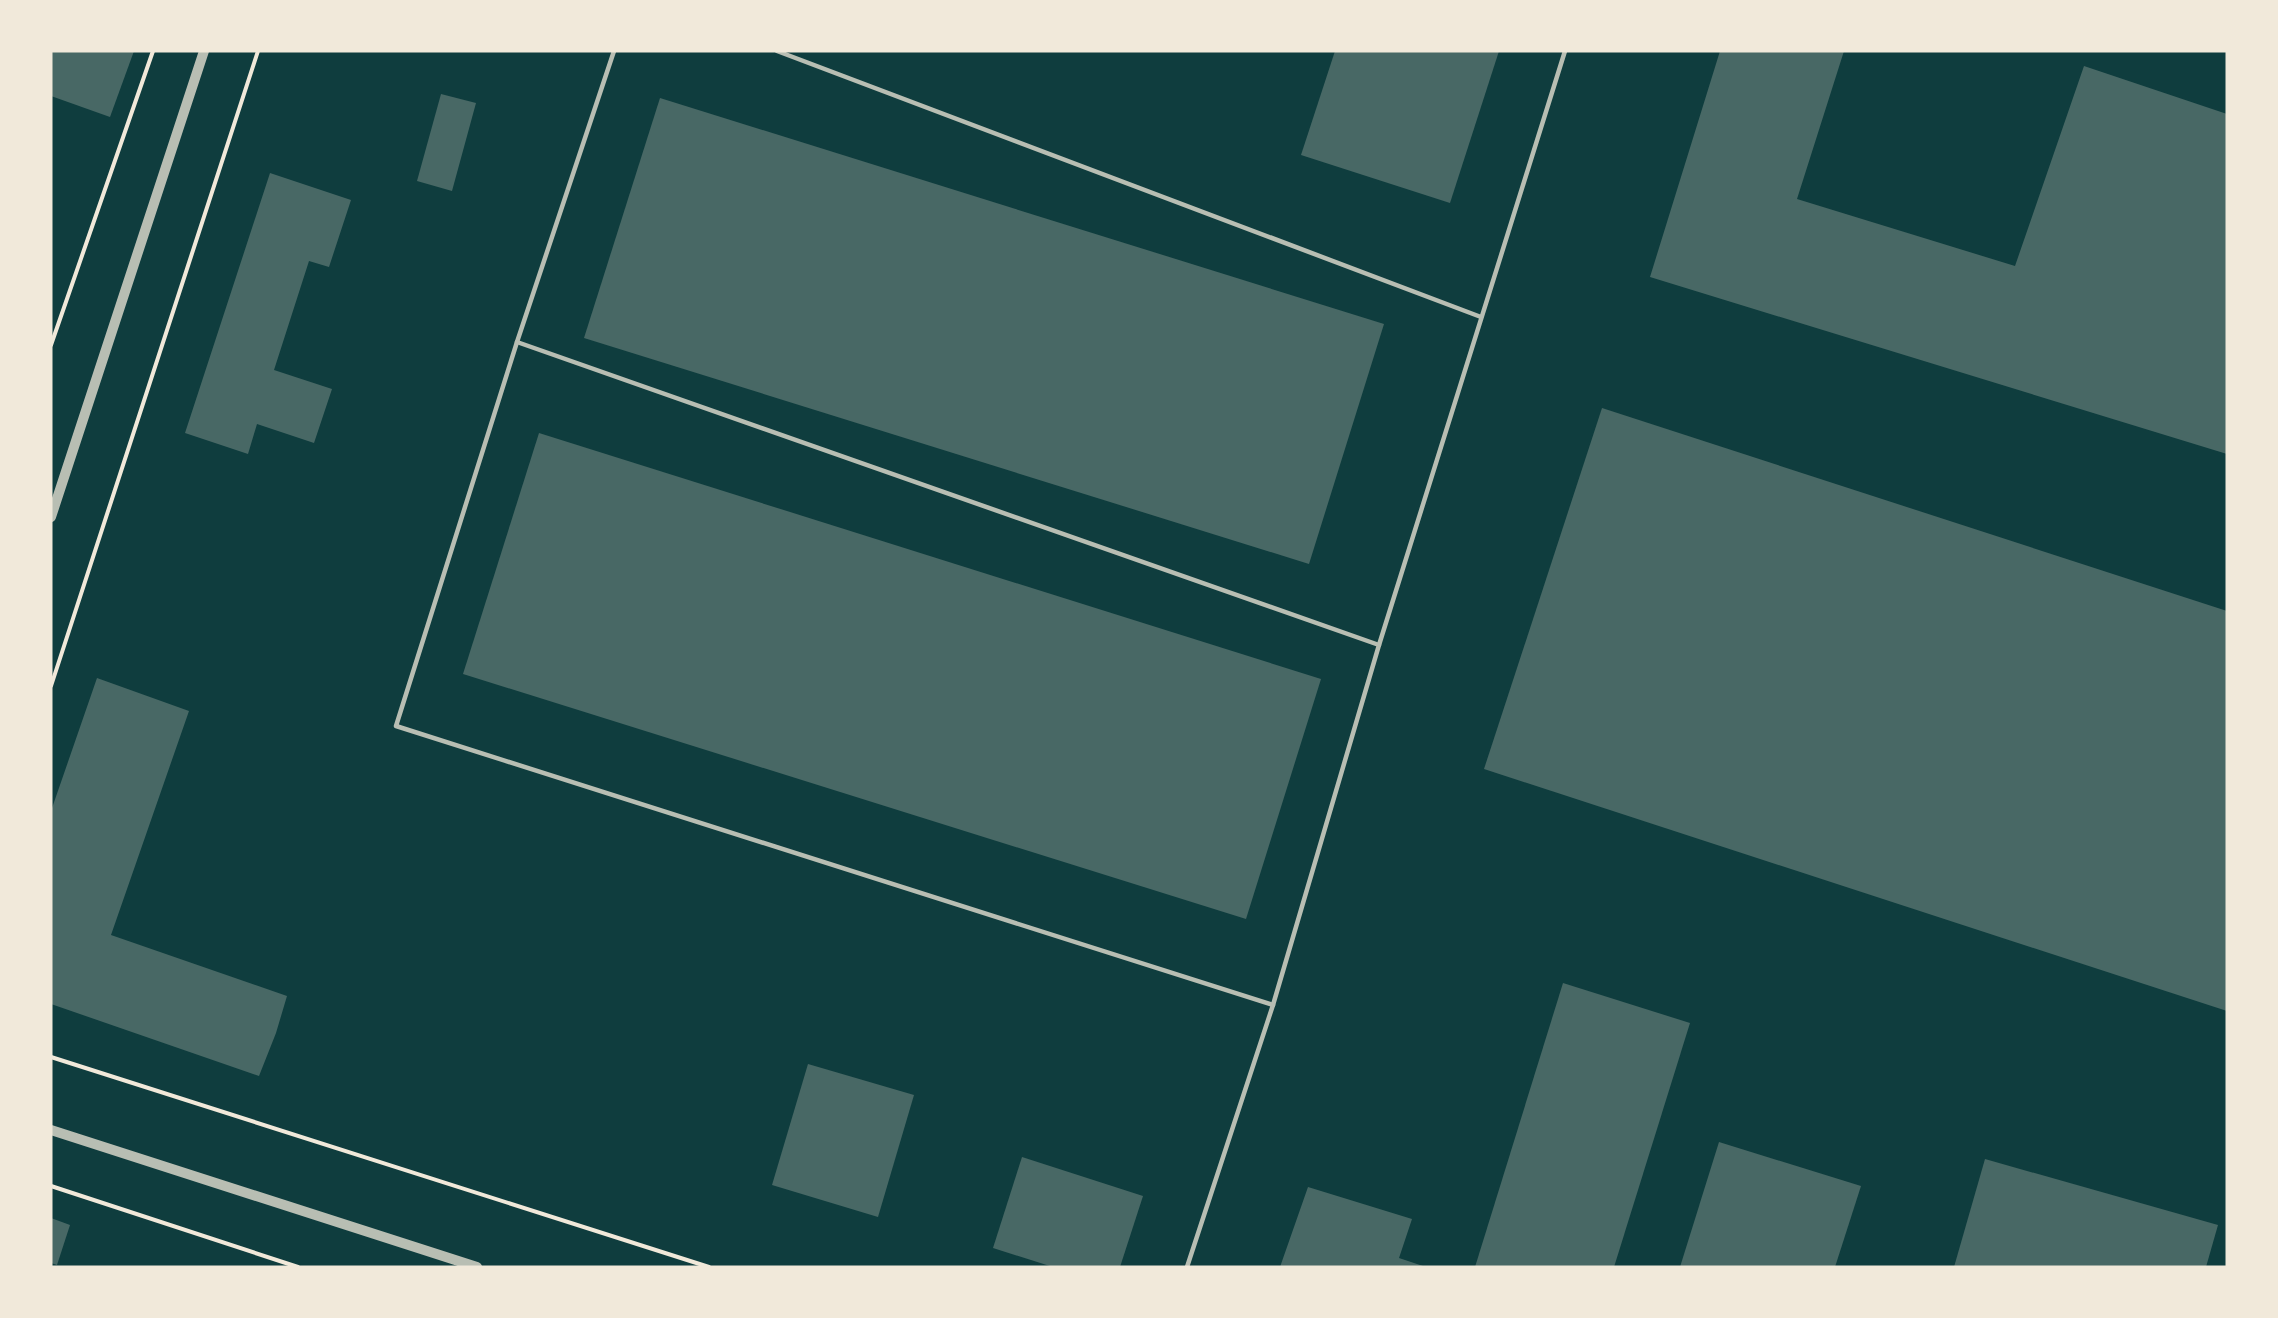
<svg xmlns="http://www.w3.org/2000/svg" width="2278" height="1318" viewBox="0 0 2278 1318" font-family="'PT Sans',sans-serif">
	<rect width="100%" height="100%" fill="#0f3d3e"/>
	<g fill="#486865">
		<path d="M51,51H134L110,117L51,96Z"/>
		<path d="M1335,51H1499L1450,203L1301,155Z"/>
		<path d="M1720,51H1844L1797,199L2015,266L2084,66L2227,114V454L1650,277Z"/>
		<path d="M441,94L476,103L452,191L417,181Z"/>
		<path d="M660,98L1384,324L1309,564L584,338Z"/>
		<path d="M270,173L351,200L329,267L309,261L274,370L332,389L314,443L257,424L248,454L185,433Z"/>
		<path d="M1602,408L2227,611V1011L1484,769Z"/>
		<path d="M539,433L1321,679L1246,919L463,674Z"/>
		<path d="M97,678L189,711L111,935L287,996L276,1033L259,1076L51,1004V811Z"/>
		<path d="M1563,983L1690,1023L1614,1267H1475Z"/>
		<path d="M808,1064L914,1095L878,1217L772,1185Z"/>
		<path d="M1719,1142L1861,1186L1835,1267H1680Z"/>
		<path d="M1022,1157L1143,1196L1120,1267H1053L993,1248Z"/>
		<path d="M1985,1159L2218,1225L2206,1267H1954Z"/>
		<path d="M1308,1187L1412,1219L1399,1258L1426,1267H1280Z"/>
		<path d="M51,1218L70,1225L57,1265L51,1263Z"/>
	</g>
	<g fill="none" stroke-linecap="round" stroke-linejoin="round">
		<g stroke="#f1e9da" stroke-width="4">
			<path d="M51,345L153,51"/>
			<path d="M51,686L258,51"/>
			<path d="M51,1057L709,1267"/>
			<path d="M51,1186L298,1267"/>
		</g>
		<g stroke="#b8beb3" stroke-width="4.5">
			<path d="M614,51L517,342L396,726L1273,1005"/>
			<path d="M777,51L1481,317"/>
			<path d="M517,342L1379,645"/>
			<path d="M1187,1267L1273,1005L1379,645L1565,51"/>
		</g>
		<g stroke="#b8beb3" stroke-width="10">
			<path d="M51,517L204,51"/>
			<path d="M51,1130L477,1267"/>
		</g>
	</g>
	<rect width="2278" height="1318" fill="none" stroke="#f1e9da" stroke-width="105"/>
</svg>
